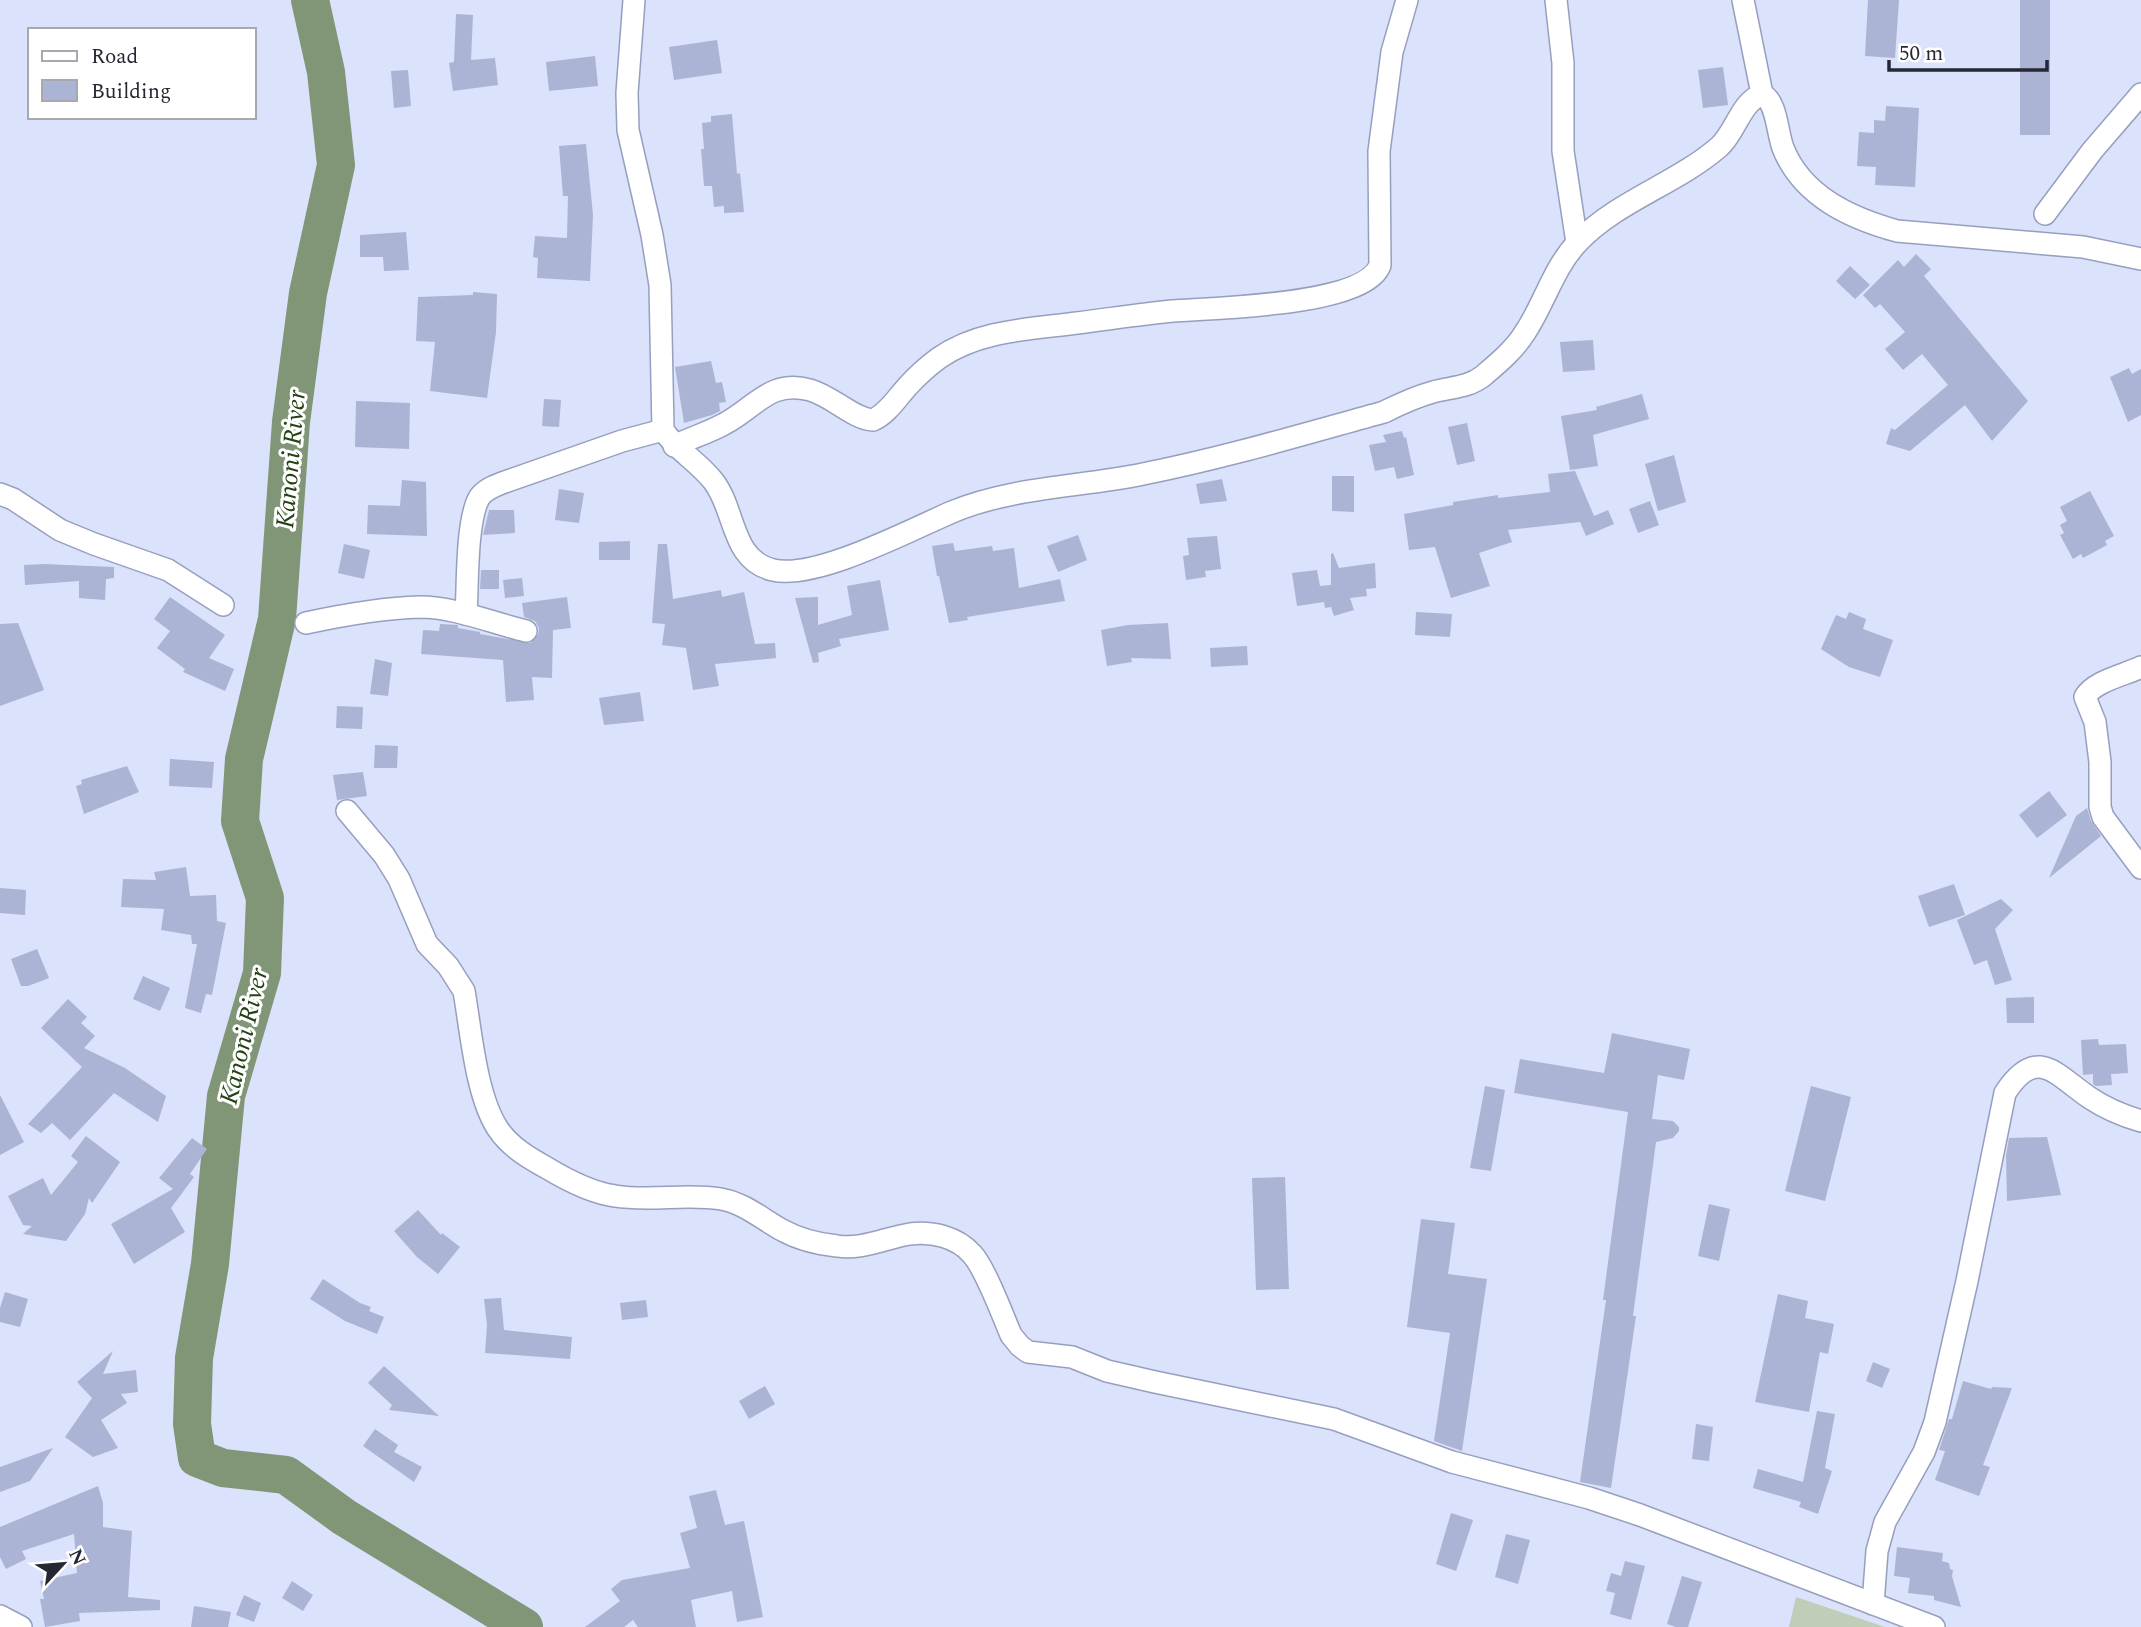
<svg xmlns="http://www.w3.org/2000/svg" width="2141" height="1627" viewBox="0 0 2141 1627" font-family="Spectral,serif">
	<rect width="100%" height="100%" fill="#dae2fc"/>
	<path fill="#bfceb8" d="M1796,1597L1885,1627H1789Z"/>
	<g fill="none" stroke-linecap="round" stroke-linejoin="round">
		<path stroke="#819677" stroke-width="38" d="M310,0L326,72L336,165L308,293L291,422L277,619L244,759L240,821L265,898L262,973L226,1096L210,1264L194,1358L192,1424L197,1458L223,1468L286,1475L344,1517L524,1627"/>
	</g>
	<g fill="#abb4d4">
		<path d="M1868,0H1899L1895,58L1865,56Z"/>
		<rect x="2020" y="0" width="30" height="135"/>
		<path d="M456,14L473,15L471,60L495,58L498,85L453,91L449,63L454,62Z"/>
		<path d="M717,40L722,73L674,80L669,47Z"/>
		<path d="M595,56L598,86L549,91L546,62Z"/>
		<path d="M1723,67L1728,105L1703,108L1698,70Z"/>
		<path d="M408,70L411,106L394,108L391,71Z"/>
		<path d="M1886,106L1919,108L1915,187L1875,185L1876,167L1857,166L1859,132L1874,133V120L1885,121Z"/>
		<path d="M732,114L737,174L740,173L744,212L724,213V206L714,207L712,186H704L701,149H704L702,123L711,122V116Z"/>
		<path d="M586,144L593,215L590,281L537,278L538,258L533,257L535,236L567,238L568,196H563L559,146Z"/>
		<path d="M406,232L409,270L384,271L383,257H360V235Z"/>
		<path d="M1916,254L1931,269L1924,276L2028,401L1992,441L1965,405L1910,451L1886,444L1891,428L1895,430L1948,385L1922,354L1903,370L1885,349L1905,332L1880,304L1875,308L1863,295L1898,260L1904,267Z"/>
		<path d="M1850,266L1870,285L1855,299L1836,281Z"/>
		<path d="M473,292L497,294L496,332L487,398L430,391L435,342L416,341L418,297L473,295Z"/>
		<path d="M1593,340L1595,370L1563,372L1560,342Z"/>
		<path d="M711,361L716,383L722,382L726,402L719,403L720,411L712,415L684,423L675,367Z"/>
		<path d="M2129,368L2132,374L2141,369V415L2128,422L2110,377Z"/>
		<path d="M1642,394L1649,419L1593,435L1598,466L1570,470L1561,416L1597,410L1596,407Z"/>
		<path d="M544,399L561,400L559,427L542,426Z"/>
		<path d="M356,401L410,403L409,449L355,447Z"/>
		<path d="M1467,423L1475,461L1457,465L1448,427Z"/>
		<path d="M1402,431L1404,438L1406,437L1414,475L1397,479L1394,467L1375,471L1369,445L1386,442L1383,435Z"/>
		<path d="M1674,455L1686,502L1658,511L1645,464Z"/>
		<path d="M1575,471L1594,516L1608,510L1614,524L1586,536L1580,522L1508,530L1512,542L1479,553L1490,586L1451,598L1435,547L1409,550L1404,514L1453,505V502L1498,495V498L1550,492L1548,474Z"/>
		<path d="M1332,476H1354V512L1332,511Z"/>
		<path d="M1222,479L1227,501L1200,504L1196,484Z"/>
		<path d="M402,480L426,482L427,536L367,534L368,505L400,506Z"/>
		<path d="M559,489L584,493L579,523L555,520Z"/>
		<path d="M2090,491L2114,536L2105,541L2107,545L2083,558L2081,554L2073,559L2060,535L2064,533L2060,525L2067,521L2060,507Z"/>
		<path d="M1650,501L1659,525L1638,533L1629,509Z"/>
		<path d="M489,510H514L515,533L483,535Z"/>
		<path d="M1078,535L1087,560L1058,572L1047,546Z"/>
		<path d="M1217,536L1221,569L1205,571L1206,577L1186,580L1183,556L1189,555L1187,538Z"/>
		<path d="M630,541V560H599V542Z"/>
		<path d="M953,543L955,551L992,546L993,551L1014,548L1019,588L1060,579L1065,601L967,617L968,620L949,623L939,576H937L932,546Z"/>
		<path d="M344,544L370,550L364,579L338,573Z"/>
		<path d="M658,544H667L673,599L721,590L722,597L744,592L755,644L775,643L776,658L715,664L719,686L693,690L686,648L662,645L665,624L652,623Z"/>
		<path d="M1333,553L1339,568L1375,563L1376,588L1366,589L1367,596L1350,598L1354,610L1334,616L1331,607L1325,608L1324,602L1297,606L1292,573L1317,570L1320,586L1331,585V554Z"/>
		<path d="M44,564L114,567V578L106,579L105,600L79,598V581L25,585L24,565Z"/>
		<path d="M481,570H499V589H480Z"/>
		<path d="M522,578L524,596L505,598L503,580Z"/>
		<path d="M880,580L889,630L839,639L841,646L818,653L819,662L813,663L795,598L818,597V625L852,615L847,586Z"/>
		<path d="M170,597L225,635L209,658L234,669L225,691L183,672L185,669L157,648L170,631L154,619Z"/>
		<path d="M567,597L571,628L553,630L552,678L532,677L534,700L506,702L503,660L421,654L423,630L439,631L440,624L458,625V628L480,632V634L530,643L538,635L539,628L535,621L524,617L522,603Z"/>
		<path d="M1416,612L1452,614L1450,637L1415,635Z"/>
		<path d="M1849,612L1866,619L1863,629L1893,640L1880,677L1849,667L1821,649L1836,615L1846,619Z"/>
		<path d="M18,623L44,690L0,706V624Z"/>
		<path d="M1168,623L1171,659L1131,658L1132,662L1107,666L1101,630L1128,625Z"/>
		<path d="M1247,646L1248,665L1211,667L1210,648Z"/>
		<path d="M375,659L392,663L388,696L370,694Z"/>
		<path d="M640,692L644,721L604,725L599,698Z"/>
		<path d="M337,706L363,707L362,729L336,728Z"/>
		<path d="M375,745L398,746L397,768H374Z"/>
		<path d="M170,759L214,762L212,788L169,786Z"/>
		<path d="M127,766L139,792L84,814L76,786L82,784L81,780Z"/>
		<path d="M363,772L367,796L337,800L333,775Z"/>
		<path d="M2049,791L2067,815L2037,838L2019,815Z"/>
		<path d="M2087,808L2091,821L2101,836L2049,878L2076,816Z"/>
		<path d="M186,867L190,896L216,895L217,921L226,923L212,995L206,994L201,1013L185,1008L197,944H192L191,935L161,930L164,909L121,907L123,879L156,880L154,872Z"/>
		<path d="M1954,884L1965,915L1929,927L1918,896Z"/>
		<path d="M0,888L26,890L25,915L0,913Z"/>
		<path d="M2001,899L2013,910L1995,929L2012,980L1995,985L1987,960L1974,965L1957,920Z"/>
		<path d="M37,949L49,978L28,986H21L11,959Z"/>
		<path d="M143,976L170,988L160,1011L133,999Z"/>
		<path d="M2034,997V1023H2007L2006,998Z"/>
		<path d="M68,999L87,1017L81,1023L95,1036L84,1048L125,1068L166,1096L158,1122L114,1093L70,1140L52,1123L41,1133L28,1124L82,1067L41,1028Z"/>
		<path d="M1612,1033L1690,1049L1684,1080L1658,1075L1652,1119L1673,1121L1679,1127V1131L1673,1138L1656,1142L1633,1316H1636L1611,1488L1580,1482L1606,1300H1603L1628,1112L1514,1093L1520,1059L1604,1073Z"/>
		<path d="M2098,1039L2099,1045L2126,1044L2128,1073L2111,1074L2112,1085L2096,1086L2093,1084V1074L2083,1075L2081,1040Z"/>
		<path d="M1485,1086L1505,1090L1491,1171L1470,1168Z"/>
		<path d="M1811,1086L1851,1097L1825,1201L1785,1191Z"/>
		<path d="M0,1095L24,1142L0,1155Z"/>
		<path d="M86,1136L120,1162L92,1203L89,1198L85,1214L66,1241L23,1234L32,1226L23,1225L8,1196L43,1178L51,1195L78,1162L71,1156Z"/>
		<path d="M2047,1137L2061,1195L2007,1201L2006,1156L2009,1138Z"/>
		<path d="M192,1138L207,1149L190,1174L194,1177L171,1208L185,1232L134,1264L111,1224L173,1189L159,1178Z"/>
		<path d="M1285,1177L1289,1289L1256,1290L1252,1178Z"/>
		<path d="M1709,1204L1730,1209L1719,1261L1698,1256Z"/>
		<path d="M418,1210L441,1235L442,1233L460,1247L438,1274L417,1257L394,1231Z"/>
		<path d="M1421,1219L1455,1223L1448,1274L1487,1279L1462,1451L1434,1441L1450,1333L1407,1327Z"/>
		<path d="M323,1279L360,1303L371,1307L369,1311L384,1317L377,1334L345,1321L310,1299Z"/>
		<path d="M5,1292L28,1299L20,1327L0,1322V1308Z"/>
		<path d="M1778,1294L1808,1301L1805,1318L1834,1324L1828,1354L1820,1352L1809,1412L1755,1402Z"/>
		<path d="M501,1298L504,1330L572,1337L570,1359L485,1353L487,1325L484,1299Z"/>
		<path d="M646,1300L648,1317L622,1320L620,1303Z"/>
		<path d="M113,1351L103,1374L136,1370L138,1392L121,1394L127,1403L101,1420L118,1448L93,1457L65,1437L92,1398L77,1382Z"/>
		<path d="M1873,1362L1890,1369L1882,1388L1866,1381Z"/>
		<path d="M384,1366L439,1416L389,1410L392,1405L368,1383Z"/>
		<path d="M1963,1381L1991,1389L1992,1387L2012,1388L1983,1465L1990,1467L1979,1496L1935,1480L1945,1451L1939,1450L1941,1444L1949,1419H1952Z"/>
		<path d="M765,1386L775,1404L749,1419L739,1401Z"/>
		<path d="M1817,1411L1835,1414L1825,1468L1832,1471L1818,1514L1799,1507L1801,1502L1753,1488L1758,1469L1803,1482Z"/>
		<path d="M1696,1424L1713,1427L1709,1461L1692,1459Z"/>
		<path d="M375,1429L398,1445L394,1452L422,1467L414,1482L363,1446Z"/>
		<path d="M53,1448L30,1481L0,1492V1467Z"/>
		<path d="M98,1486L103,1503V1527L132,1531L128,1597L160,1600V1610L79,1613L80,1621L45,1627L40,1599H44L40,1581L77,1573L74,1534L22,1551L26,1559L6,1569L0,1557V1527Z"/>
		<path d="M716,1490L725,1525L744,1521L763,1617L737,1622L732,1591L691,1600L696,1627H638L633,1620L624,1627H585L620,1601L611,1589L622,1580L690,1568L680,1533L697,1528L689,1496Z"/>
		<path d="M1451,1513L1473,1520L1456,1571L1436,1564Z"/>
		<path d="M1506,1534L1530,1540L1518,1584L1495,1577Z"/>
		<path d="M1897,1547L1943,1553L1942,1561L1949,1563L1950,1569L1953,1570L1952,1576L1961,1607L1934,1600V1596L1908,1593L1910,1578L1894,1576Z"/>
		<path d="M1625,1561L1645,1566L1631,1620L1610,1614L1615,1593L1606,1591L1611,1573L1621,1576Z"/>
		<path d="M1682,1576L1702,1582L1688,1627H1676L1667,1624Z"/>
		<path d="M292,1581L313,1595L303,1611L282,1598Z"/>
		<path d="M244,1595L261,1603L254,1622L236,1615Z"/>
		<path d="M194,1606L231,1612L228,1627H191Z"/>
	</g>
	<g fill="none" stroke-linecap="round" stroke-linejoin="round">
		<defs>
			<g id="minor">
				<path d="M634,0L627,93L628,130L652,235L660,285L663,430C677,451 699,462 714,482C736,511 731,560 773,570C816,580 910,530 952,512C1011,487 1081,487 1143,474C1224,458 1304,434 1384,412C1400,404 1415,397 1433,392C1450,387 1468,388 1483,376C1497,364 1514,350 1524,334C1544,305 1553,268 1578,242C1617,201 1676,184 1719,147C1736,132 1740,103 1762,94C1777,102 1777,132 1783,148C1802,196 1850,218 1897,231L2083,247L2141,259"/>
				<path d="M1556,0L1563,63V151L1577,243"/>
				<path d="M1743,0L1762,94"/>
				<path d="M2045,214L2092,151L2141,94"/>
				<path d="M674,446C690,438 708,433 724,424C755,408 770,379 810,390C832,396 853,419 873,420C887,414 897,398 907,387C916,377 928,366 939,358C979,330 1031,329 1077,323C1109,319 1141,314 1173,311C1212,308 1366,306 1380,265L1379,151L1392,52L1407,0"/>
				<path d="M0,494L13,499L60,530L94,544L168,570L223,605"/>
				<path d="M466,614C468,585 466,522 479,498C484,490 494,486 502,483L622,441L663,430"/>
				<path d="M306,623C343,615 382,608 420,607C455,607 492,623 526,631"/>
				<path d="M2141,667C2125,675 2094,681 2085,697L2095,722L2100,762V807L2103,817L2141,868"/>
				<path d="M347,811L384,855L399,879L427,944L448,966L464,991C471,1031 476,1096 498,1129C510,1147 529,1158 547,1168C567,1180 592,1193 615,1196C651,1202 685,1193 721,1199C744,1203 762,1219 782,1230C798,1239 818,1244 837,1246C862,1250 885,1238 910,1234C932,1231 957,1237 972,1254C985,1268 1003,1316 1011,1335L1020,1346L1028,1352L1072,1357L1107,1371L1155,1382L1334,1419L1452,1462L1589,1498L1640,1515L1934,1627"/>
				<path d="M1873,1604L1877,1551L1885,1522L1924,1452L1935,1422L1967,1281L2005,1093C2037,1044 2056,1075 2090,1098C2105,1108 2124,1116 2141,1121"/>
				<path d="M0,1616L21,1627"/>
			</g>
		</defs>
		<use href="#minor" stroke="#979fbe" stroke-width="24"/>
		<use href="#minor" stroke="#fff" stroke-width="21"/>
	</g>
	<g text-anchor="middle" stroke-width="6" stroke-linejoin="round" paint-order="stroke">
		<g font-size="26" font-style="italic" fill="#264214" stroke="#fff">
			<text transform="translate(290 459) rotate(-85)" y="9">Kanoni River</text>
			<text transform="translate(243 1036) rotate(-77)" y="9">Kanoni River</text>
		</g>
	</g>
	<rect x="28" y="28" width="228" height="91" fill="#ffffff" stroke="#a8a9ae" stroke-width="2"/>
	<rect x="42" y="51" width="35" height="10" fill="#ffffff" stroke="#a8a9ae" stroke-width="2"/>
	<text x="91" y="63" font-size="21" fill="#252834">Road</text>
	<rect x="42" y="80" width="35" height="21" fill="#abb4d4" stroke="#a8a9ae" stroke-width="2"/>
	<text x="91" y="98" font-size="21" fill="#252834">Building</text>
	<g transform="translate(63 1564) rotate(64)" stroke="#ffffff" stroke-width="5" paint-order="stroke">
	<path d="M0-5L12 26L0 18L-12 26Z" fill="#252834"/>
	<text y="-10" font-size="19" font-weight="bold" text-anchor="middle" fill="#252834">N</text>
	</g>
	<path d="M1889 60v10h158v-10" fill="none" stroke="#252834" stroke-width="3.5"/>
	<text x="1899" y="60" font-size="21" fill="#252834" stroke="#ffffff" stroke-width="5" paint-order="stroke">50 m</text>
</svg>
